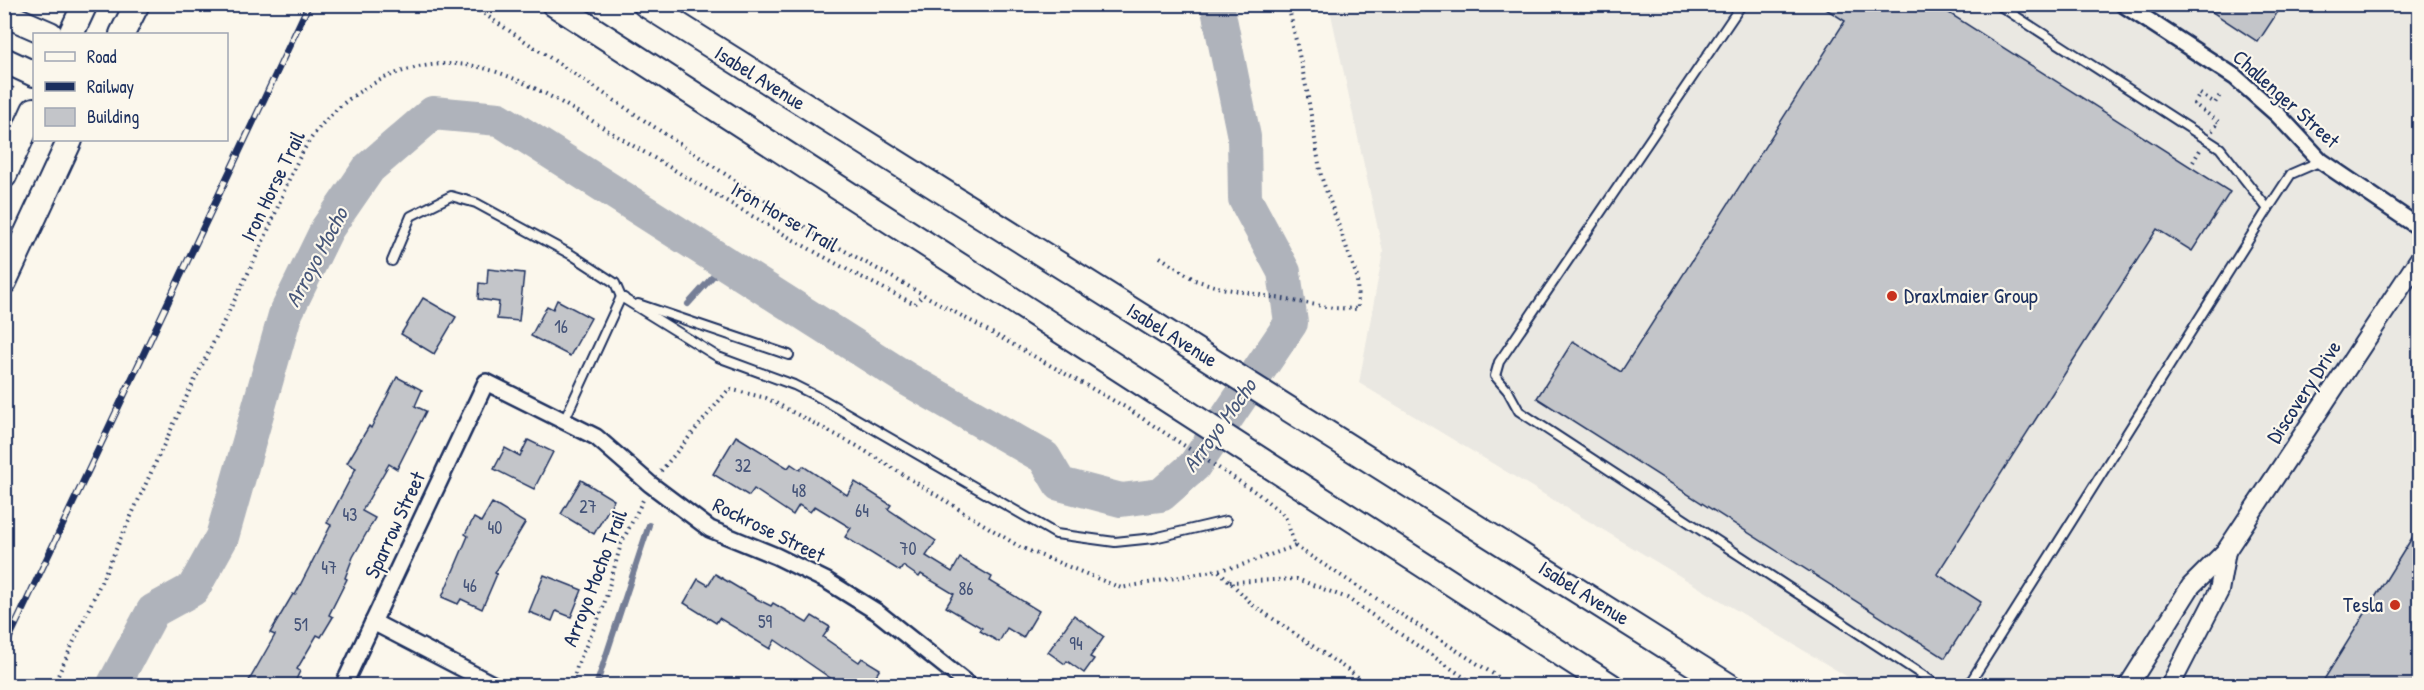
<svg xmlns="http://www.w3.org/2000/svg" width="2424" height="690" viewBox="0 0 2424 690" font-family="'Patrick Hand',sans-serif">
	<rect width="100%" height="100%" fill="#fbf7ec"/>
	<filter id="ink" filterUnits="userSpaceOnUse"><feTurbulence type="fractalNoise" baseFrequency=".0167" numOctaves="2"/><feDisplacementMap in="SourceGraphic" scale="12" xChannelSelector="R" yChannelSelector="G"/><feConvolveMatrix kernelMatrix="1 2 1 2 8 2 1 2 1" color-interpolation-filters="sRGB"/></filter>
	<g filter="url(#ink)">
		<path fill="#eae8e2" d="M1329,5H2419V685H1861L1359,383L1383,252Z"/>
		<g fill="none" stroke-linecap="round" stroke-linejoin="round">
			<g stroke="#747e96" stroke-width="6">
				<path d="M688,304L725,263"/>
				<path d="M596,686L649,525"/>
			</g>
			<path stroke="#afb3bb" stroke-width="34" d="M113,686L153,611L193,589L222,537L285,315L327,229L369,168L433,113L499,119L907,379L1044,457L1060,484L1121,500L1161,495L1194,466L1291,323L1284,272L1245,199L1244,137L1217,4"/>
		</g>
		<g fill="#c3c5c9" stroke="#1b2f5e" stroke-width="1.5">
			<path d="M1818,4H1935L2230,192L2192,251L2157,229L1937,574L1981,602L1945,658L1537,398L1573,341L1621,372L1845,21Z"/>
			<path d="M2200,4H2283L2258,42Z"/>
			<path d="M488,269L524,273L519,321L497,319L499,302L478,299L479,283L487,284Z"/>
			<path d="M423,298L456,317L434,354L401,334Z"/>
			<path d="M557,300L591,318L570,356L531,336L547,306L553,309Z"/>
			<path d="M397,377L422,390L415,406L426,411L397,469L389,464L362,511L375,518L353,557L345,578L347,579L329,615L333,617L321,637L317,635L297,669L300,671L293,686H246L275,635L270,633L293,594L295,595L331,525L327,523L356,468L347,463L369,426L371,428Z"/>
			<path d="M736,436L788,468L791,464L800,470L803,466L847,495L855,482L891,505L888,509L936,541L926,556L952,572L960,558L992,577L990,581L1039,611L1023,638L1007,628L999,642L980,631L982,628L946,607L954,594L921,574L919,577L903,566L900,571L845,537L851,528L815,506L810,512L799,505L793,515L754,489L749,496L713,474Z"/>
			<path d="M528,440L553,452L534,489L494,469L505,448L520,456Z"/>
			<path d="M581,480L614,500L594,534L561,514Z"/>
			<path d="M492,503L525,523L495,573L497,574L482,609L461,599L458,604L442,597L468,536L465,534L474,518L481,522Z"/>
			<path d="M2420,525V686H2320Z"/>
			<path d="M715,574L757,599L771,606L773,603L807,623L812,616L830,627L823,637L859,662L862,658L880,669L869,686H842L775,640L770,649L719,618L716,623L684,603L698,579L708,585Z"/>
			<path d="M544,575L582,590L571,617L556,611L552,621L529,612Z"/>
			<path d="M1074,615L1104,637L1090,657L1094,659L1084,673L1067,661L1065,664L1048,652Z"/>
		</g>
		<g fill="none" stroke-linecap="round" stroke-linejoin="round">
			<defs>
				<g id="service">
					<path d="M1742,4L1499,362L1495,376L1508,391L1519,411L1939,686"/>
					<path d="M2268,209L2291,174L2321,161"/>
					<path d="M392,261L411,216L451,196L476,203L572,255L615,283L621,297L718,357L794,385L822,399L1056,534L1115,542L1154,538L1226,521"/>
					<path d="M638,304L789,355"/>
					<path d="M564,421L621,297L624,298"/>
					<path d="M1968,686L2268,209L2220,148L1997,4"/>
				</g>
				<g id="minor">
					<path d="M2123,4L2235,77L2278,115L2321,161L2420,228"/>
					<path d="M373,622L496,686"/>
					<path d="M343,686L486,382L596,437L650,484L710,529L776,556L827,581L877,612L970,686"/>
				</g>
				<g id="tertiary">
					<path d="M2128,686L2191,586L2226,551L2420,258"/>
					<path d="M2170,686L2219,591L2226,551"/>
				</g>
				<g id="primary">
					<path d="M71,34L85,4"/>
					<path d="M122,34L137,4"/>
					<path d="M4,176L34,110"/>
					<path d="M4,282L70,140"/>
				</g>
				<g id="trunk">
					<path d="M554,4L1611,686"/>
					<path d="M645,4L1729,686"/>
					<path d="M4,14L50,34"/>
					<path d="M4,60L34,74"/>
				</g>
			</defs>
			<use href="#service" stroke="#1b2f5e" stroke-width="12"/>
			<use href="#minor" stroke="#1b2f5e" stroke-width="20"/>
			<use href="#tertiary" stroke="#1b2f5e" stroke-width="22"/>
			<use href="#primary" stroke="#1b2f5e" stroke-width="28"/>
			<use href="#trunk" stroke="#1b2f5e" stroke-width="28"/>
			<g stroke="#1b2f5e" stroke-width="4" stroke-dasharray="1.5 4.5" stroke-linecap="butt">
				<path d="M469,4L820,237L1125,407L1257,493L1285,516L1295,546L1512,686"/>
				<path d="M4,104L13,86"/>
				<path d="M2212,131L2219,122L2194,104L2200,94L2215,103L2220,95"/>
				<path d="M2193,162L2200,150"/>
				<path d="M1160,257L1195,280L1221,288L1333,308L1358,309L1357,277L1321,176L1307,91L1288,4"/>
				<path d="M661,471L729,389L766,398L857,446L1020,547L1121,588L1239,566L1295,546"/>
				<path d="M1219,571L1253,605L1371,686"/>
				<path d="M1230,582L1297,579L1347,598L1477,686"/>
				<path d="M53,686C95,597 134,508 176,419C197,374 220,330 242,285C252,266 261,246 270,226C286,188 298,148 328,118C368,76 429,53 487,69C537,83 592,122 637,148C729,202 819,258 915,304L923,295"/>
				<path d="M572,686L577,666L603,608L621,544L644,498"/>
			</g>
			<use href="#service" stroke="#fbf7ec" stroke-width="8"/>
			<use href="#minor" stroke="#fbf7ec" stroke-width="15"/>
			<use href="#tertiary" stroke="#fbf7ec" stroke-width="18"/>
			<use href="#primary" stroke="#fbf7ec" stroke-width="24"/>
			<use href="#trunk" stroke="#fbf7ec" stroke-width="24"/>
			<defs>
				<path id="rail" d="M4,649L309,4"/>
			</defs>
			<use href="#rail" stroke="#1b2f5e" stroke-width="7"/>
			<use href="#rail" stroke="#fbf7ec" stroke-width="4.5" stroke-dasharray="14" stroke-linecap="butt"/>
		</g>
	</g>
	<g fill="#c8321e" stroke="#fbf7ec" stroke-width="2">
		<circle cx="1892" cy="296" r="6"/>
		<circle cx="2395" cy="605" r="6"/>
	</g>
	<g text-anchor="middle" stroke-width="4.5" stroke-linejoin="round" paint-order="stroke">
		<g font-size="18" fill="#455479">
			<text x="561" y="333">16</text>
			<text x="743" y="472">32</text>
			<text x="799" y="497">48</text>
			<text x="588" y="513">27</text>
			<text x="862" y="517">64</text>
			<text x="350" y="521">43</text>
			<text x="495" y="534">40</text>
			<text x="908" y="555">70</text>
			<text x="329" y="574">47</text>
			<text x="470" y="592">46</text>
			<text x="966" y="595">86</text>
			<text x="765" y="628">59</text>
			<text x="301" y="631">51</text>
			<text x="1076" y="650">94</text>
		</g>
		<g font-size="21" fill="#1b2f5e" stroke="#fbf7ec">
			<text transform="translate(760 78) rotate(32)" y="7">Isabel Avenue</text>
			<text transform="translate(2286 99) rotate(42)" y="7">Challenger Street</text>
			<text transform="translate(273 186) rotate(-64)" y="7">Iron Horse Trail</text>
			<text transform="translate(785 217) rotate(30)" y="7">Iron Horse Trail</text>
			<text transform="translate(1172 335) rotate(32)" y="7">Isabel Avenue</text>
			<text transform="translate(2304 392) rotate(-57)" y="7">Discovery Drive</text>
			<text transform="translate(395 525) rotate(-65)" y="7">Sparrow Street</text>
			<text transform="translate(769 530) rotate(26)" y="7">Rockrose Street</text>
			<text transform="translate(595 578) rotate(-69)" y="7">Arroyo Mocho Trail</text>
			<text transform="translate(1584 593) rotate(32)" y="7">Isabel Avenue</text>
		</g>
		<g font-size="21" fill="#1b2f5e" stroke="#fbf7ec" text-anchor="start">
			<text x="1904" y="303">Draxlmaier Group</text>
			<text x="2383" y="612" text-anchor="end">Tesla</text>
		</g>
		<g font-size="22" font-style="italic" fill="#47577a" stroke="#fbf7ec">
			<text transform="translate(316 257) rotate(-62)" y="8">Arroyo Mocho</text>
			<text transform="translate(1219 425) rotate(-54)" y="8">Arroyo Mocho</text>
		</g>
	</g>
	<rect width="2424" height="690" fill="none" stroke="#fbf7ec" stroke-width="24"/>
	<rect x="12" y="12" width="2400" height="666" fill="none" stroke="#1b2f5e" stroke-width="2" filter="url(#ink)"/>
	<rect x="33" y="33" width="195" height="108" fill="#fbf7ec" stroke="#a1a7b3" stroke-width="1.5"/>
	<rect x="45" y="52" width="30" height="9" fill="#fbf7ec" stroke="#a1a7b3" stroke-width="1.5"/>
	<text x="87" y="63" font-size="18" fill="#1b2f5e">Road</text>
	<rect x="45" y="82" width="30" height="9" fill="#1b2f5e" stroke="#a1a7b3" stroke-width="1.5"/>
	<text x="87" y="93" font-size="18" fill="#1b2f5e">Railway</text>
	<rect x="45" y="108" width="30" height="18" fill="#c3c5c9" stroke="#a1a7b3" stroke-width="1.5"/>
	<text x="87" y="123" font-size="18" fill="#1b2f5e">Building</text>
</svg>
